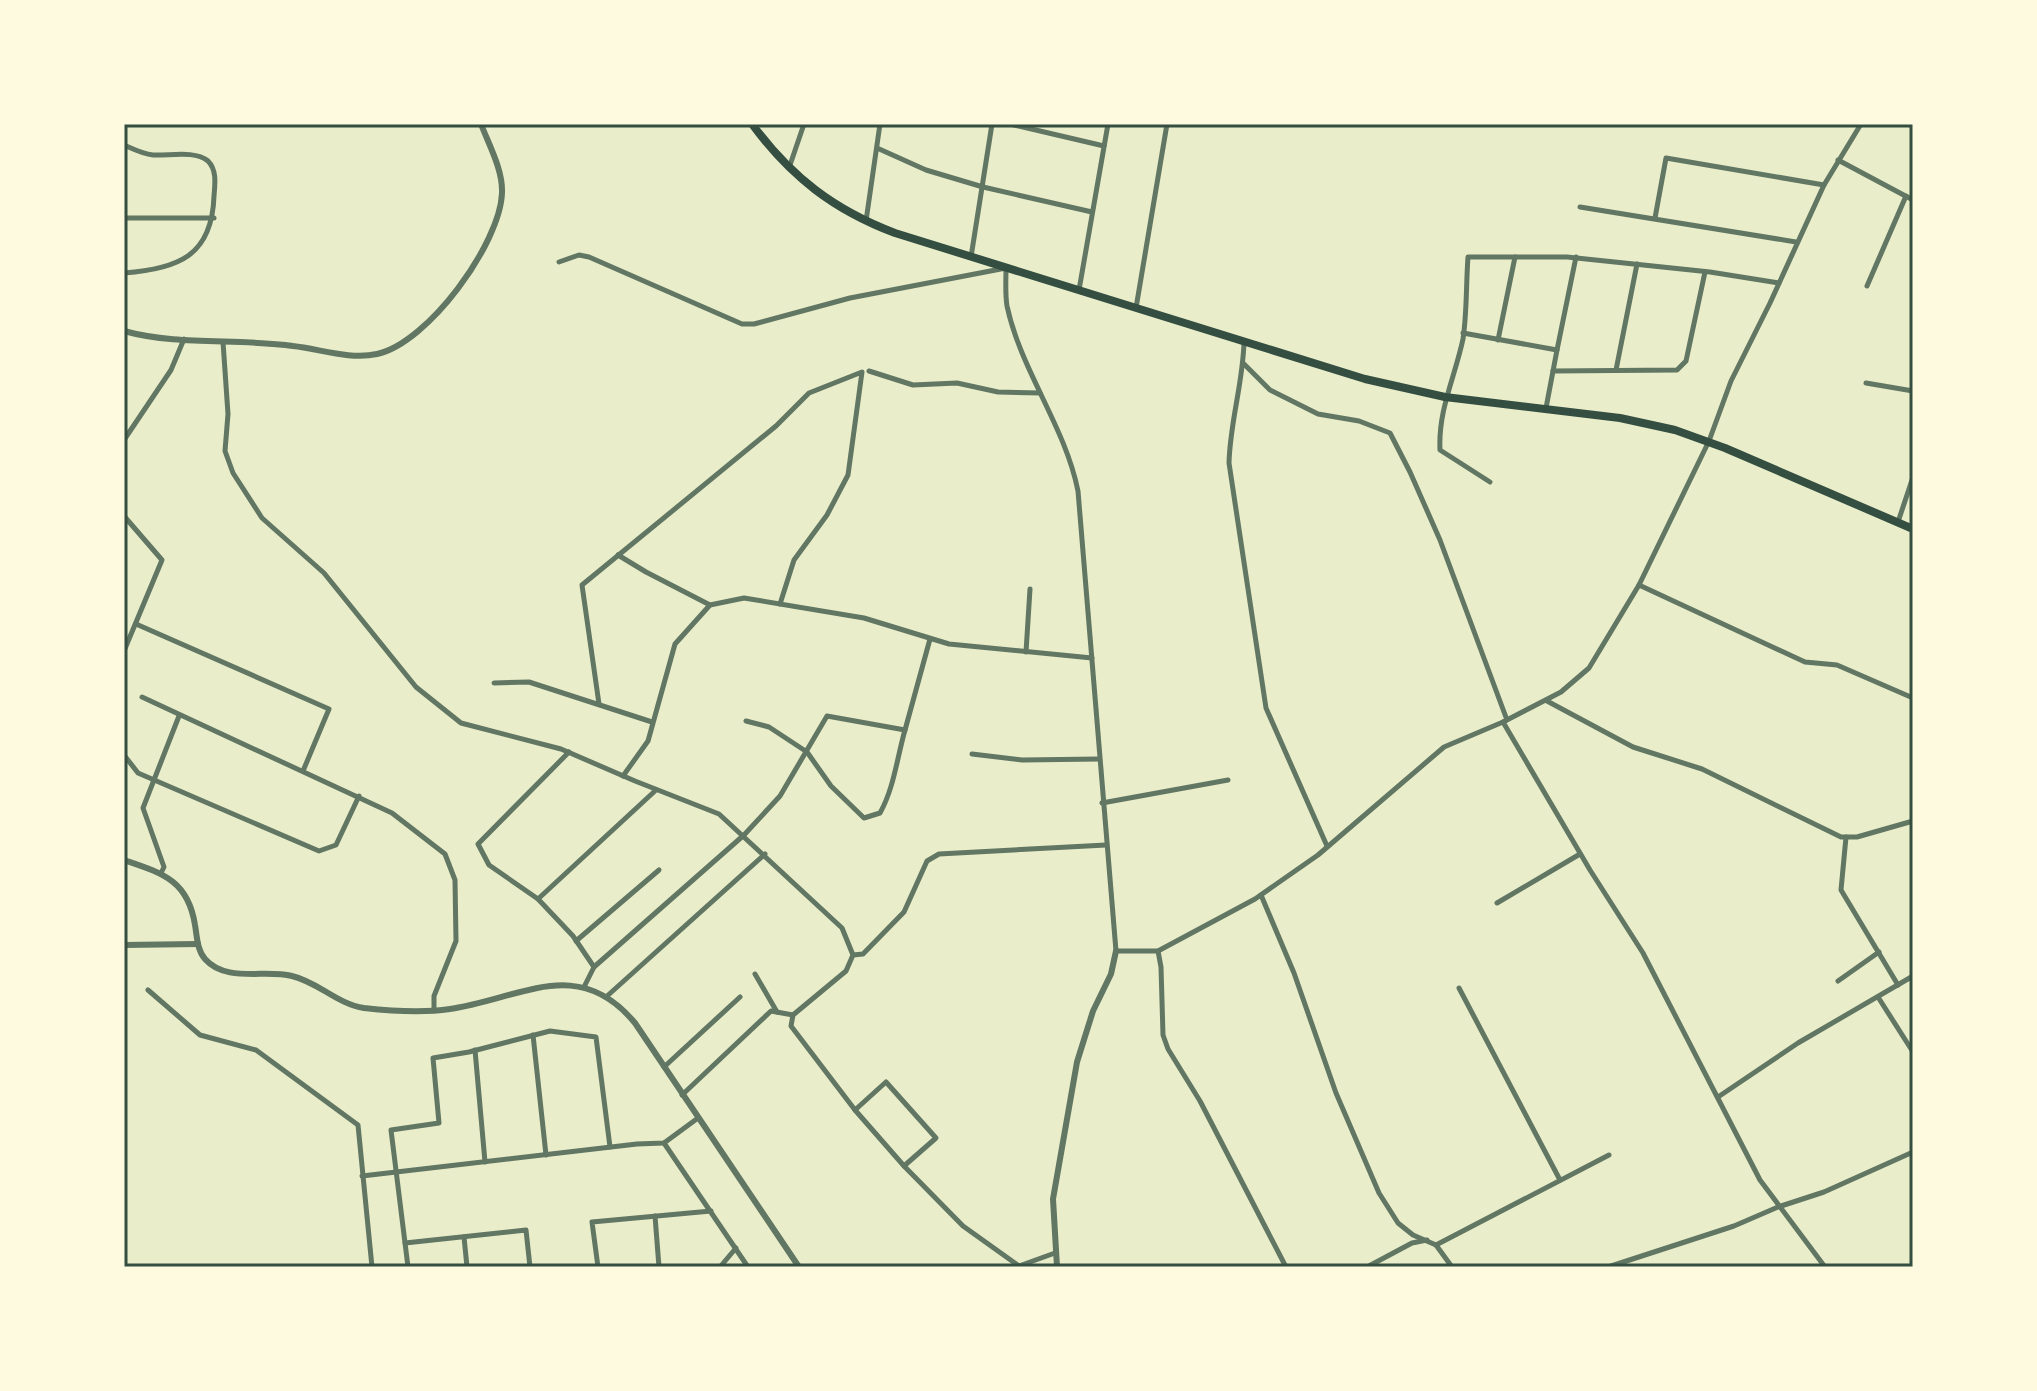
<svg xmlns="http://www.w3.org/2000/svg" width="2037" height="1391" viewBox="0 0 2037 1391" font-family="'Crimson Pro',serif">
	<rect width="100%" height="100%" fill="#e9edc9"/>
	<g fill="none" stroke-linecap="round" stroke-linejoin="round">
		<g stroke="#617663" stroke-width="5">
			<path d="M1010,124L1104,146"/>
			<path d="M124,145C133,149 143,154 153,155C169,156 195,150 208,161C217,170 215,184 214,196C212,256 178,269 124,273"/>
			<path d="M877,148L926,170L983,187L1092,212"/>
			<path d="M1838,160L1913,200"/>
			<path d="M789,168L804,124"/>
			<path d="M1580,207L1796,242"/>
			<path d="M124,218H214"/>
			<path d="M1655,218L1666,158L1824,185"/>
			<path d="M866,221L880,124"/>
			<path d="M971,257L992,124"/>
			<path d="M559,262L579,255L589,257L742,324H754L850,298L1006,268C1006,281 1005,294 1007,306C1021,371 1065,426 1078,491L1116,951H1158L1255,899L1318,855L1444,747L1503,722L1561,692L1589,668L1639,585L1709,441L1731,381L1770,303L1824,185L1861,124"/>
			<path d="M1867,286L1906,196"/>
			<path d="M1079,290L1108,124"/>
			<path d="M1136,308L1167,124"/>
			<path d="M1463,333L1557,350L1576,257"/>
			<path d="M1498,340L1515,257"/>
			<path d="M223,342L228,414L225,451L233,473L262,518L324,573L416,687L461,723L561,749L635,781L719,814L842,928L853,955L846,971L793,1015L791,1026L855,1110L904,1166L963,1226L1019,1266L1055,1253"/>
			<path d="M1244,342C1243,383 1230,422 1229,463L1266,708L1327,846"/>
			<path d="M1243,363L1270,390L1318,414L1359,421L1390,433L1410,472L1440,540L1507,720"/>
			<path d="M1616,370L1637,264"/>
			<path d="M869,371L913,385L957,383L998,392L1040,393"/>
			<path d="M1553,371L1677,370L1686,361L1705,272"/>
			<path d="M1866,383L1913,391"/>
			<path d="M1546,408L1557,350"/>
			<path d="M124,440L171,370L184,339"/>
			<path d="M1490,482L1440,450C1438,410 1455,377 1463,339C1467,313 1466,284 1468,257H1567L1710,272L1779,283"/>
			<path d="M124,516L162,560L124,651"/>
			<path d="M1898,522L1913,477"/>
			<path d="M618,555L646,572L710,605"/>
			<path d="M1639,585L1805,662L1837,665L1913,698"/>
			<path d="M136,624L329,709L303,771"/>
			<path d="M1026,652L1030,589"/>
			<path d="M494,683L529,682L652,722"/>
			<path d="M142,697L392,813L445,854L455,880L456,941L434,996V1010"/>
			<path d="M1547,701L1633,747L1702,769L1841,837H1857L1913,821"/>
			<path d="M599,704L582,585L776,426L809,393L862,372L848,475L827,515L794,560L780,604"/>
			<path d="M746,721L769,727L807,752L831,786L864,818L880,813C894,788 897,758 905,730"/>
			<path d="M1503,722L1590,870L1643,953L1760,1180L1825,1267"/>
			<path d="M569,752L478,844L489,865L538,899L656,790"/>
			<path d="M972,754L1022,760L1099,759"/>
			<path d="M124,755L138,773L319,851L336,845L359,796"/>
			<path d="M623,776L648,741L675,644L710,605L744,598L864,618L949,644L1092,658"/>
			<path d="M1102,803L1228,780"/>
			<path d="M1846,837L1841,890L1898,985"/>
			<path d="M161,873L164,867L143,808L179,716"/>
			<path d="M1261,895L1294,973L1336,1093L1379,1193L1398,1223L1413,1235L1436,1245L1452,1267"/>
			<path d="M538,899L573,936L594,967"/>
			<path d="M1497,903L1580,854"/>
			<path d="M576,941L659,870"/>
			<path d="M1158,951L1161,967L1163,1035L1168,1049L1200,1101L1286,1267"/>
			<path d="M853,955L863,954L904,912L927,861L939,854L1106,845"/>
			<path d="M755,974L777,1012"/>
			<path d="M1838,981L1879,952"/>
			<path d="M584,987L594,967L744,835L780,796L827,716L905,730L930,639"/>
			<path d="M1459,988L1560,1180"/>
			<path d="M148,990L200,1035L256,1050L358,1125L372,1267"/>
			<path d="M606,997L765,854"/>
			<path d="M1878,997L1913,1052"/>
			<path d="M533,1035L546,1155"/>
			<path d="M475,1050L485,1162"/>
			<path d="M664,1067L740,997"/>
			<path d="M682,1095L771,1011L793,1015"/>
			<path d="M1718,1097L1798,1043L1913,976"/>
			<path d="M855,1110L886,1082L936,1138L904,1166"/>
			<path d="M664,1143L748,1267"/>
			<path d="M362,1176L637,1144L664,1143L698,1118"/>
			<path d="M655,1216L659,1267"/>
			<path d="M464,1237L467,1267"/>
			<path d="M405,1243L526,1230L530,1267"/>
			<path d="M1436,1245L1609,1155"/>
			<path d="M408,1267L391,1130L439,1123L433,1058L469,1052L550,1031L596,1037L610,1147"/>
			<path d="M598,1267L592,1222L711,1211"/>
			<path d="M720,1267L736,1248"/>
			<path d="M1367,1267L1412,1243L1427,1240"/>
			<path d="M1608,1267L1734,1226L1778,1207L1824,1192L1913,1152"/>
		</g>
		<g stroke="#617663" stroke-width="6">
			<path d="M124,331C178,346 238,338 293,346C320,349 350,360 377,354C428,343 500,244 502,193C503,170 489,145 481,124"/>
			<path d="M124,860C162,873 188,880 195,925C197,936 197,950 205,959C226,983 265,969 292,976C318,982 337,1004 364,1008C391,1011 423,1013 450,1009C520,999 578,954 635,1023L799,1267"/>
			<path d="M124,945L198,944"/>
			<path d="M1057,1267L1053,1199L1077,1062L1093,1011L1111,974L1116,951"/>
		</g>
		<path stroke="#344e41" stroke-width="8" d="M752,124C791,177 834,210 895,233L1365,379L1445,397L1620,418L1675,430L1725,448L1913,529"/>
	</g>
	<rect width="2037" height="1391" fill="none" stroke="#fefae0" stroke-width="252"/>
	<rect x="126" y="126" width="1785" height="1139" fill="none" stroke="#344e41" stroke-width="3"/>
</svg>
